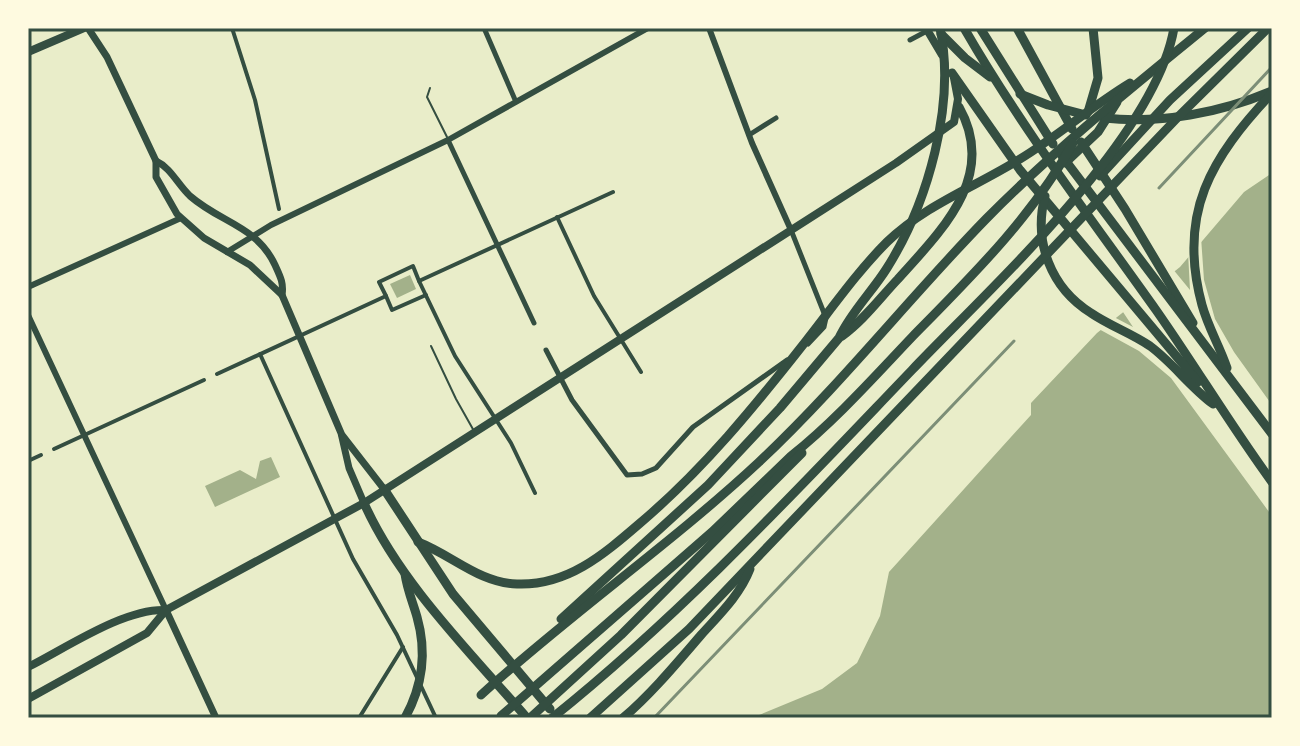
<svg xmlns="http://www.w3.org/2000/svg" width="1300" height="746" viewBox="0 0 1300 746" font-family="'Open Sans',sans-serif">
	<rect width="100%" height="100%" fill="#e9edc9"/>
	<g fill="#a3b18a">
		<path d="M1272,173V718H752L822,689L857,663L880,616L889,572L1031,415V403L1097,333L1180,267L1244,192Z"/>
		<path d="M410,275L416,289L397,298L390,284Z"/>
		<path d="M271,457L280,477L215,507L205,486L240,470L256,479L260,461Z"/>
	</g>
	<path fill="#e9edc9" d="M1201,237L1204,280L1215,319L1234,352L1272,405V516L1171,378L1139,351L1097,328L1112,316L1133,327L1121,309L1172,268L1190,290L1188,252Z"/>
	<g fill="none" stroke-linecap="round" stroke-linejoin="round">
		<g stroke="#344e41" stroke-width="2">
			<path d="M430,88L427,97L447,137"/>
			<path d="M431,346L456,399L474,431"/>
		</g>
		<g stroke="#344e41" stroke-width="4">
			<path d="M232,28L255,100L279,209"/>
			<path d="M557,217L594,296L641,372"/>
			<path d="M419,281L455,356L511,443L535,493"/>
			<path d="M386,296L392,310L426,295"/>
			<path d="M260,354L353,559L397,635L436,718"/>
			<path d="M217,374L386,296L379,282L413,266L419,281L613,192"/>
			<path d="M54,449L204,380"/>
			<path d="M28,461L41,455"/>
			<path d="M359,718L403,647"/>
		</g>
		<g stroke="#344e41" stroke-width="5">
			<path d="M484,28L516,102"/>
			<path d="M910,40L927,31"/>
			<path d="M749,135L776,118"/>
			<path d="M448,140L534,323"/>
			<path d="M791,230L826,318L824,327L808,344"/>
			<path d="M546,350L572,400L627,475L642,474L656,468L693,427L787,360"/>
		</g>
		<g stroke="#344e41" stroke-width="6">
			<path d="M709,28L752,143L791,230"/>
			<path d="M227,252L271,225L448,140L648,28"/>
			<path d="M28,287L181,218"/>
			<path d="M28,315L166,610"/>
		</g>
		<g stroke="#344e41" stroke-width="7">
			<path d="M88,28L107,57L156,161V177L177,214L204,238L250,265L282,295"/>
			<path d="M156,161C171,168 178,185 190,196C221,223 257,226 275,265C280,276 284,283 282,295L341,433L349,468L364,503"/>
			<path d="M342,435L384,489"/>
			<path d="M166,610L216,718"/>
		</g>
		<g stroke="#344e41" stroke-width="8">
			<path d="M28,52L84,28"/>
			<path d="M28,667C66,648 124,608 166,610"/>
			<path d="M28,699L147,633L166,610L364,503L896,163L954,122L958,99L954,78"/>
		</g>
		<path stroke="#344e41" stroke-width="8" d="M926,28L942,55"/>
		<g stroke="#344e41" stroke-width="9">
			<path d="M964,28C1021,127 1090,217 1156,310C1196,367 1231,426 1272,482"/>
			<path d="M980,28L1053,144"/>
			<path d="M1017,28L1072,129"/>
			<path d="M941,34L965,58L990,77"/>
			<path d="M952,73L1020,170L1198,382"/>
			<path d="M1020,94L1048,105L1086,115"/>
			<path d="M1088,112L1098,78L1093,28"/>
			<path d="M1104,118C1161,124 1220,113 1272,91"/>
			<path d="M1081,142L1125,209L1193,323"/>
			<path d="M1062,156L1272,434"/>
			<path d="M1065,163L1098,132L1117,102"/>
			<path d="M1100,176L1170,100L1248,28"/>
			<path d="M1045,196C1033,242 1051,288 1091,313C1110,326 1131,333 1150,346C1173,363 1190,387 1213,404"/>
			<path d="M842,336C863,321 880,298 898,279C942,230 998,176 959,107"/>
			<path d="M1227,368C1220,347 1208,327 1202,305C1177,213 1211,158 1272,93"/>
			<path d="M384,489L453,594L550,709"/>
			<path d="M364,503C399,582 471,653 527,718"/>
			<path d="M418,542C452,555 479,583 517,584C567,586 603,555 639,524C703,470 755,406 806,341C832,308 857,272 887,242C925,205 975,187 1020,159C1058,136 1092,106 1130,83"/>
			<path d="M405,574C407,589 413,603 417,617C427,652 422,687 405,718"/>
			<path d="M561,619L708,485L780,408L839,338C851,312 872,292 887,268C928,203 956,104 940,28"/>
			<path d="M481,695C571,613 671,544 759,462C840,386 909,298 986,219C1054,150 1130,89 1205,28"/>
			<path d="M501,716L712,532L791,456C835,421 874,377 913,336C971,277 1033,216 1073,143"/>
			<path d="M530,718L621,635L802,453"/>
			<path d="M552,718C683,613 796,491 912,370C990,288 1155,139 1174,28"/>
			<path d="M590,718L689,629L1179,116L1268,28"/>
			<path d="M623,718C652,693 676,664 701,635C719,615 740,595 750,569"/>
		</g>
		<g stroke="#7c8e77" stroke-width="3">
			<path d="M1159,188L1272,67"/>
			<path d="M654,718L1014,341"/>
		</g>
	</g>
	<rect width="1300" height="746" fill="none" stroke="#fefae0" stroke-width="60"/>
	<rect x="30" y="30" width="1240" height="686" fill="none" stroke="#344e41" stroke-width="3"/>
</svg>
